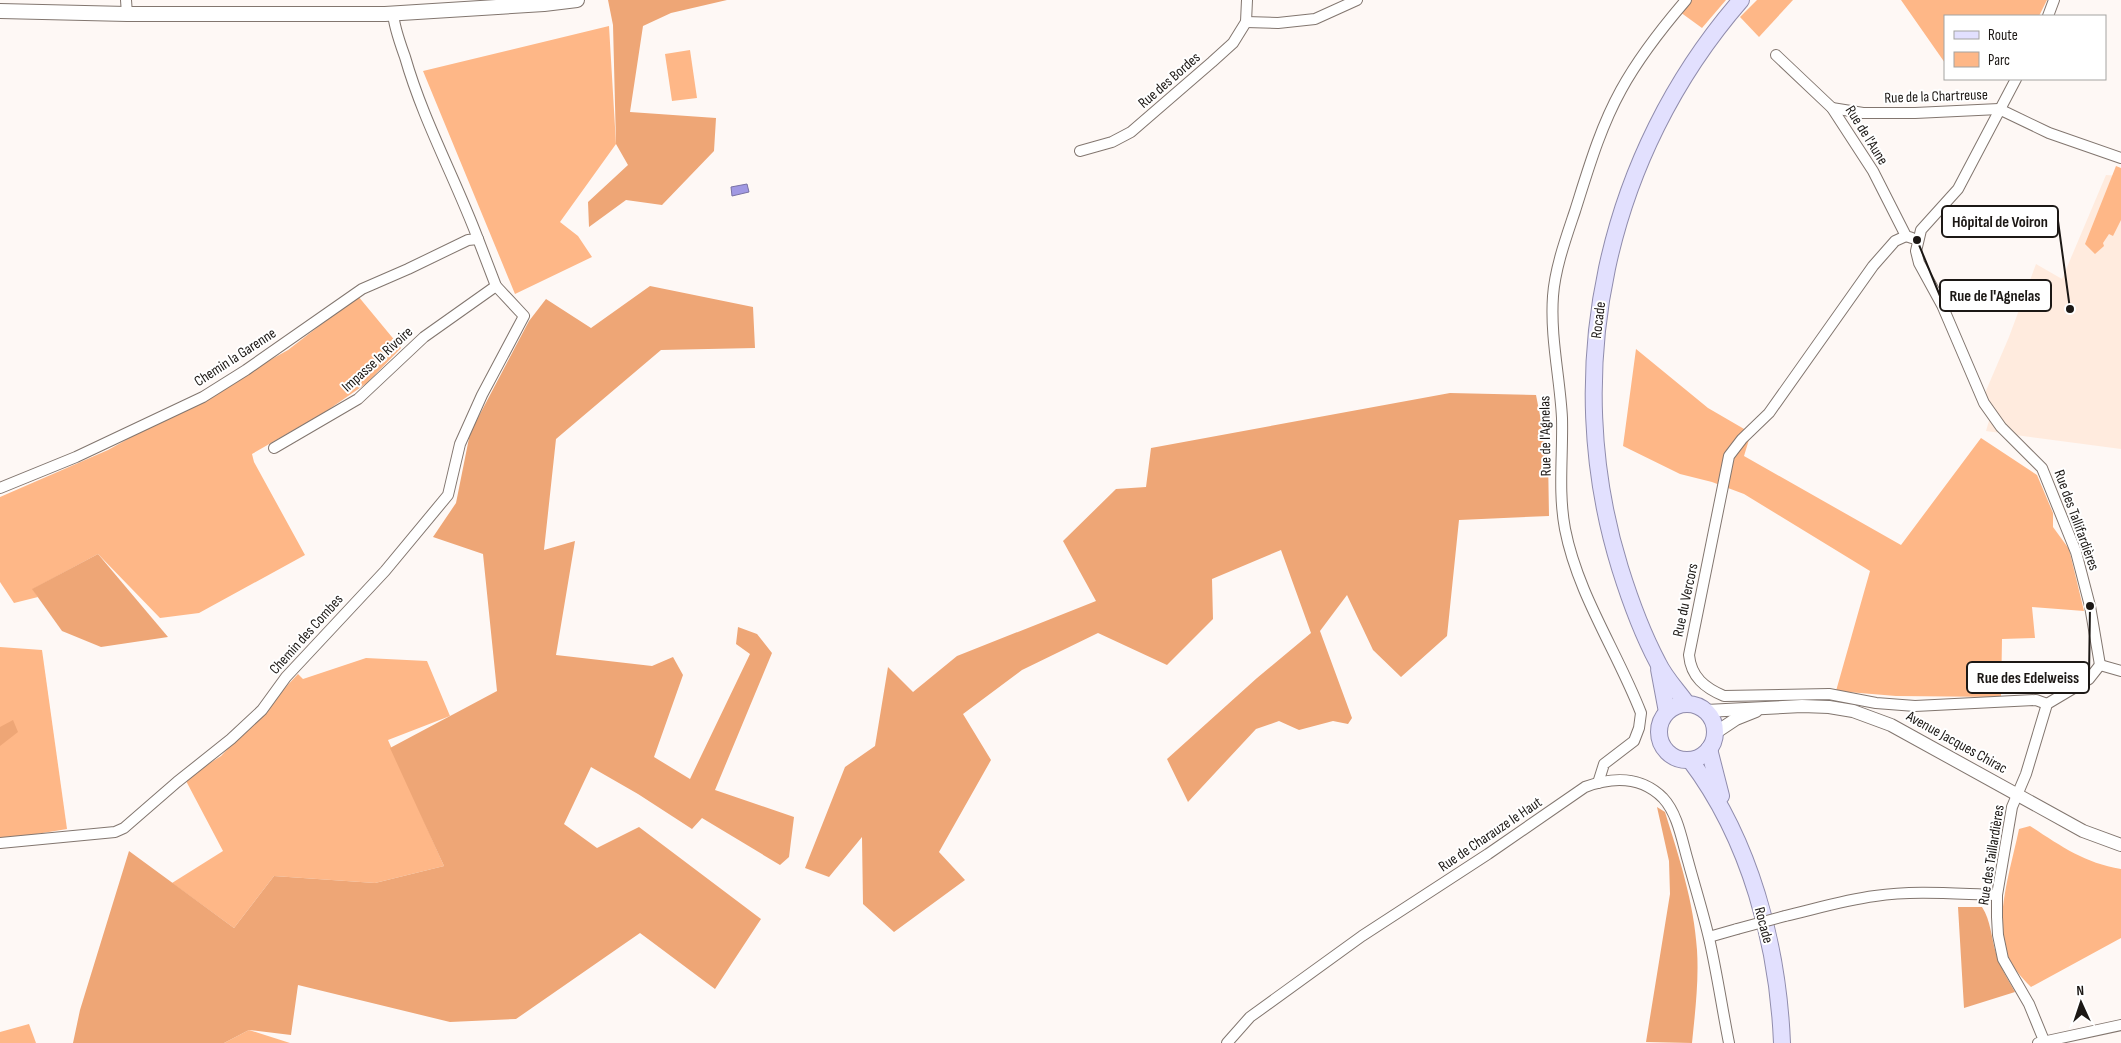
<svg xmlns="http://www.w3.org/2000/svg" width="2121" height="1043" viewBox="0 0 2121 1043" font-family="'Sofia Sans Condensed',sans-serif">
	<rect width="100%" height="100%" fill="#fef8f5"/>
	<path fill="#ffebde" d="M2106,175L2121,176V449L1986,431L1991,414L1979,407L2009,337L2036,264L2062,279Z"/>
	<g fill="#feb787">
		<path d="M1688,0H1726L1702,28L1680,12Z"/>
		<path d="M1757,0H1793L1759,37L1740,17Z"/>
		<path d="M1901,0H2047L2039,16H1945V63Z"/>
		<path d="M609,26L616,144L560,222L578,236L592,257L515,294L423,71Z"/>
		<path d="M690,50L697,98L672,101L665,54Z"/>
		<path d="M2116,166L2121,168V220L2113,236L2109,234L2103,243L2104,246L2095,254L2085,244Z"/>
		<path d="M358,296L401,348L367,383L325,412L252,454L254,462L305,555L199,613L160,618L98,554L33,589L38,597L14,603L0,582V497L108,450L288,350Z"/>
		<path d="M1636,349L1708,408L1751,433L1744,456L1901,545L1981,438L2037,475L2053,513V527L2069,549L2084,611L2032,607L2035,638L2002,639L2001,697L1896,696L1836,691L1870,571L1744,494L1712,482L1680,474L1623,446Z"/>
		<path d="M0,647L42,650L67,829L0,840Z"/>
		<path d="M366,658L427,661L450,716L388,740L444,866L375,883L274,876L234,928L172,883L223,851L185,779L221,756L298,674L303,679Z"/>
		<path d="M2030,826C2061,846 2084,863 2121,869V938L2031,987C2021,977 2011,966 2006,952C1994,918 2012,864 2019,829Z"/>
		<path d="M29,1024L36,1043H0V1032Z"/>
		<path d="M249,1030L290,1043H224Z"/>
	</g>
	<g fill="#eea676">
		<path d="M608,0H727L671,13L643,26L630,112L716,118L714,151L662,205L626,200L589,227L588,202L628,165L616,144L613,25Z"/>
		<path d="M650,286L753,307L755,348L661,350L556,439L544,550L575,541L556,655L652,666L673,657L683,675L654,757L690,779L750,654L736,644L738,627L757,634L772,653L715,790L794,817L789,857L780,865L702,818L692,829L638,794L591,767L564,824L597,848L639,827L761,919L715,989L640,933L516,1019L450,1022L298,985L291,1035L249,1030L224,1043H73L80,1010L129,851L234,928L274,876L375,883L444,866L390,748L497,691L483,554L433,537L456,503L470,433L529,321L546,299L591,328Z"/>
		<path d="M1450,393L1536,395L1548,456L1549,516L1459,520L1447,636L1401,677L1373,650L1347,595L1320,631L1352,718L1348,724L1333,721L1299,730L1279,721L1256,729L1188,802L1167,759L1257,678L1311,633L1281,550L1212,579L1213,619L1167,665L1098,633L1022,670L963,714L991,760L939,852L965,880L894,932L863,904L862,837L829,877L805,868L845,767L875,746L888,667L913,692L957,656L1096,601L1063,541L1116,489L1146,487L1151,448Z"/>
		<path d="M98,554L168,637L101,647L62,631L32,589Z"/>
		<path d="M13,720L18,732L0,746V727Z"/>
		<path d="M1657,807L1665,812C1679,857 1694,902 1697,950C1699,981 1695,1013 1692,1043L1646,1042L1670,894L1669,861Z"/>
		<path d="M1958,907H1982C1991,921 1991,937 1996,953C2000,967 2008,979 2015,992L1964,1008Z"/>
	</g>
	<path fill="#a199e3" stroke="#7972a5" d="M747,184L749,192L732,196L731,187Z"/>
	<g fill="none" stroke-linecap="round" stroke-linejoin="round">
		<defs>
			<g id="minor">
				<path d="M126,0L127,14"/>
				<path d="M393,13C394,27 400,43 405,57C423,120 455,178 478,239"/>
				<path d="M2048,16L2054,0"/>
				<path d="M1246,22L1278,23L1315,19L1357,0"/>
				<path d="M1776,55L1832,108L1873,171L1906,236L1912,238"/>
				<path d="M2016,79L1958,189L1921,230L1916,251L1919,263L1942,305L1984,403L2001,427L2042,468L2076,552L2090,606L2100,665"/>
				<path d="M1832,108L1863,113H1915L1999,109L2049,133L2121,158"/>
				<path d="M1080,151L1112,142L1131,132L1212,62L1233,43L1246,22L1247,0"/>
				<path d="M1906,236L1895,241L1873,266L1769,413L1742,439L1729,456L1689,655C1691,677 1705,688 1724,696L1829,694L1876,703L1915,706L2036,700L2047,704"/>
				<path d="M274,448L358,399L424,337L496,286"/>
				<path d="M0,488L76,457L203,397L246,370L362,289L408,269L468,240L478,239L496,286L524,316L482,395L460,444L448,495L385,571L286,677L262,710L231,739L177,782L124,828L115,832L0,843"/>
				<path d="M2100,665L2121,671"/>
				<path d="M1598,783L1604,764L1634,741L1639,728L1641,713C1617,651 1578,595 1565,529C1558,492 1563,455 1562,418C1560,378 1550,337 1553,296C1555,268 1566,238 1575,211C1588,170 1600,128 1621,90C1639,57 1662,28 1686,0"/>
				<path d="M1785,916C1815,909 1844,900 1875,896C1915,890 1957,894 1997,895"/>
				<path d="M1709,937L1737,929"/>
				<path d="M1227,1043L1250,1017L1362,936L1488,854L1585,787C1612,777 1641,776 1663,798C1678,814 1682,841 1688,861C1695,887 1703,912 1709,938C1717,973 1722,1008 1729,1043"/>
				<path d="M2038,1043L2121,1025"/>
				<path d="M2045,1043L2029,1004L2003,959L1998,935L1997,917V895L2012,807L2026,774L2047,704L2089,679L2100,665"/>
			</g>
			<g id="tertiary">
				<path d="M1706,711L1802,706L1829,707L1853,711L1891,725L2083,831L2121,845"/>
				<path d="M1715,733L1736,719L1756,711"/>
			</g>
			<path id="secondary" d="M0,11L127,14H385L544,4L577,0"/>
			<g id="primary">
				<path d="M1659,669L1667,712"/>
				<circle cx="1687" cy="732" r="28"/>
				<path d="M1687,704C1678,691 1665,678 1658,663C1642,633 1630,600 1620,568C1559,371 1606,155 1741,0"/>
				<path d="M1709,749L1721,796"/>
				<path d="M1690,760C1750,839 1778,945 1782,1043"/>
			</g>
		</defs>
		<use href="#minor" stroke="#82766f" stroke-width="12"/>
		<use href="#tertiary" stroke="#82766f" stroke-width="14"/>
		<use href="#secondary" stroke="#82766f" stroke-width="16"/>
		<use href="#primary" stroke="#908cac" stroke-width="18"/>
		<use href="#minor" stroke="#fff" stroke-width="10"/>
		<use href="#tertiary" stroke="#fff" stroke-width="12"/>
		<use href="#secondary" stroke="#fff" stroke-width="14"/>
		<use href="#primary" stroke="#e2e0fe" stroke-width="16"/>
		<defs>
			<path id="minor-bridge" d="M1737,929L1785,916"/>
		</defs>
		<use href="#minor-bridge" stroke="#82766f" stroke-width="12" stroke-linecap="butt"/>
		<use href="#minor-bridge" stroke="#fff" stroke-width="10"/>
	</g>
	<g text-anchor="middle" stroke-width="4" stroke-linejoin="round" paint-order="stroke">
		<g font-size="15" fill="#1c1815" stroke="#fff">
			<text transform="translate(1169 80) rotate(-41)" y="5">Rue des Bordes</text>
			<text transform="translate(1936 96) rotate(-2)" y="5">Rue de la Chartreuse</text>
			<text transform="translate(1867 135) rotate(58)" y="5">Rue de l'Aune</text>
			<text transform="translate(1598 320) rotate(-83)" y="5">Rocade</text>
			<text transform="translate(235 357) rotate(-33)" y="5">Chemin la Garenne</text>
			<text transform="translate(377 359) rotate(-42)" y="5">Impasse la Rivoire</text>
			<text transform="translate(1545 436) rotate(-91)" y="5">Rue de l'Agnelas</text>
			<text transform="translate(2077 520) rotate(70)" y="5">Rue des Tallifardières</text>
			<text transform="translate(1685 600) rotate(-78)" y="5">Rue du Vercors</text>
			<text transform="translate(306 634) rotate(-48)" y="5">Chemin des Combes</text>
			<text transform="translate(1957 742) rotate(29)" y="5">Avenue Jacques Chirac</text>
			<text transform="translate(1490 834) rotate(-34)" y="5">Rue de Charauze le Haut</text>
			<text transform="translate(1991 855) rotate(-81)" y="5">Rue des Taillardières</text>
			<text transform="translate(1764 925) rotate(75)" y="5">Rocade</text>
		</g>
	</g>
	<path fill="none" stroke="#1c1815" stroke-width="2" d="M2070 309L2058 221M1917 240L1940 296M2090 606L2089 677"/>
	<g fill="#1c1815" stroke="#fff" stroke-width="2">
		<circle cx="2070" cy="309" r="5"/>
		<circle cx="1917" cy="240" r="5"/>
		<circle cx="2090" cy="606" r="5"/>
	</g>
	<g fill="#fff" stroke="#1c1815" stroke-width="2">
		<rect x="1942" y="206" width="116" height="31" rx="5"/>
		<rect x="1940" y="280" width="111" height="31" rx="5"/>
		<rect x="1967" y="662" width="122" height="31" rx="5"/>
	</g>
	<g font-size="16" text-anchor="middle" font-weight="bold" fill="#1c1815">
		<text x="2000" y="227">Hôpital de Voiron</text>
		<text x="1995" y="301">Rue de l'Agnelas</text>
		<text x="2028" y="683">Rue des Edelweiss</text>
	</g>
	<rect x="1944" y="15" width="162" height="65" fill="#ffffff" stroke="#a4a3a1"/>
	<rect x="1954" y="31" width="25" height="8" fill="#e2e0fe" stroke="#a4a3a1"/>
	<text x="1988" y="40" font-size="15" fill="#1c1815">Route</text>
	<rect x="1954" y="52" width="25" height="15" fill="#feb787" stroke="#a4a3a1"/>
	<text x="1988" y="65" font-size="15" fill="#1c1815">Parc</text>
	<g transform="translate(2081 1003) rotate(357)" stroke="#ffffff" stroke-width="4" paint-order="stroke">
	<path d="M0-4L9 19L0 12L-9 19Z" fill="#1c1815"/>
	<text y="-8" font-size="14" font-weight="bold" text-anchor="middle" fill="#1c1815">N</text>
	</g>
</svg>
